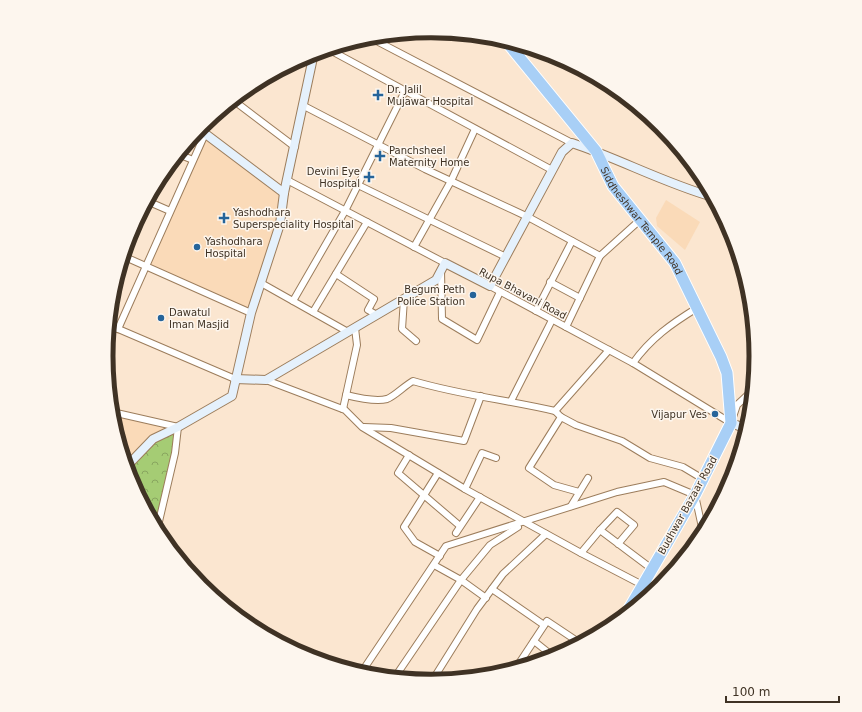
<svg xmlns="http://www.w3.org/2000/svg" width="862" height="712" viewBox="0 0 862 712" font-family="'DejaVu Sans',sans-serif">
	<defs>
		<pattern id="park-crowns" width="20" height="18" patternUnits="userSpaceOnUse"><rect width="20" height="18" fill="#a5cc74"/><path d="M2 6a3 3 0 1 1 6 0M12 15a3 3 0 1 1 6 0" fill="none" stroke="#88a65f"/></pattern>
		<pattern id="water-ripples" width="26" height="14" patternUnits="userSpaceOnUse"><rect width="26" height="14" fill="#29b7ae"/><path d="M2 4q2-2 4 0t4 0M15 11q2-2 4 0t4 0" fill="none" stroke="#25958d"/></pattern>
	</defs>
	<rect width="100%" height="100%" fill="#fbe6d0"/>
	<g fill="#fadab8">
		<path d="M205,134L284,193L280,224L251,313L146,266Z"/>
		<path d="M666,200L700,222L685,250L657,226L656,218Z"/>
		<path d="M112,412L178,427L127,466Z"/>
	</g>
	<path fill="url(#park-crowns)" d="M178,427L160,518L146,510L131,480L127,466L153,439Z"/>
	<path fill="url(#water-ripples)" d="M607,83L612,86L657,123L612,91Z"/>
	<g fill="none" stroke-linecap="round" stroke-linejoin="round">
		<defs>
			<g id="street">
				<path d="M369,37L572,143"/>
				<path d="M328,49L552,170"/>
				<path d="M233,100L295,147"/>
				<path d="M304,106L425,169L528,217L600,256"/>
				<path d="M178,154L193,160"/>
				<path d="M287,180L445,263"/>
				<path d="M358,185L506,257"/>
				<path d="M147,201L170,211"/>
				<path d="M414,247L451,181L475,129"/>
				<path d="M123,256L251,313"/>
				<path d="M441,271L442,319L477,340L500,292"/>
				<path d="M336,274L374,299L368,310L377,315"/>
				<path d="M550,282L580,298"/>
				<path d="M261,283L348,332"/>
				<path d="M490,286L633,363L731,423L737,405L753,390"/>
				<path d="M404,299L402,329L416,341"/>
				<path d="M293,301L345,211L405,91"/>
				<path d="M536,311L572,241"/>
				<path d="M313,312L367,222"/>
				<path d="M109,325L235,379"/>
				<path d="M566,327L600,256L640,220"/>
				<path d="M118,329L205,134"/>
				<path d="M633,363C651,338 671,324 697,308"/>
				<path d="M266,380L345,410L362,427L465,489L581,553L654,591"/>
				<path d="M346,395C358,398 375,402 387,399C395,396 404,386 413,381C460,395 508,400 555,411L561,417L576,425L622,441L650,458L683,467L703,479"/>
				<path d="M511,401L552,320"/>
				<path d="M343,409L357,345L355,328"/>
				<path d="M555,411L609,350"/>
				<path d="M112,412L178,427L175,453L157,530"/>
				<path d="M561,417L529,468L554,485L579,492"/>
				<path d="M364,427L391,428L464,441L481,396"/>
				<path d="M409,455L398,473L460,526"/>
				<path d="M438,473L404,527L415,542L440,556"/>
				<path d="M465,489L482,453L496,458"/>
				<path d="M571,506L588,478"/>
				<path d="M456,533L480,497"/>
				<path d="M618,544L634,525L617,512L600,530L652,569"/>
				<path d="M581,553L600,530"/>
				<path d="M434,565L461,580L486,598"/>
				<path d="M492,589L544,625"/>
				<path d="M534,641L554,657"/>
				<path d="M516,668L547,621L580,643"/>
				<path d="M361,673L446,546L617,492L664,482L695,495L703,532"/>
				<path d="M395,677L461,580L490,545L518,527"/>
				<path d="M432,681L477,609L503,574L546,534"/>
			</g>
			<g id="secondary">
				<path d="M368,37H369"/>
				<path d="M199,129L284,193"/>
				<path d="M235,379L266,380L436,280L445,263L490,286L562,152L572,143C620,159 664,183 713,197"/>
				<path d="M731,423L747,429"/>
				<path d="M127,466L153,439L178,427L232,396L251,313L280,224L284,193L314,53"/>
			</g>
			<g id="highway">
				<path id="s1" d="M506,41L596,151L613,186L675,263L721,357L727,373L731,423L695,495L626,614"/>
			</g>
		</defs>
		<use href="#street" stroke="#9c7d5c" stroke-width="8"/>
		<use href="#secondary" stroke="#9c7d5c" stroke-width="10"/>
		<use href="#highway" stroke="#fff" stroke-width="13"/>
		<use href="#street" stroke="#fff" stroke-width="6"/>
		<use href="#secondary" stroke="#e5f1fc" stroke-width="8"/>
		<use href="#highway" stroke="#a8cff6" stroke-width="11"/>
	</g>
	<g fill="#25649a" stroke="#fdf6ee" stroke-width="1.5">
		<path d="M376 89h4v4h4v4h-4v4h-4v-4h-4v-4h4z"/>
		<path d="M378 150h4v4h4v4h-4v4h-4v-4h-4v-4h4z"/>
		<path d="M367 171h4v4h4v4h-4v4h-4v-4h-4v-4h4z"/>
		<path d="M222 212h4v4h4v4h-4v4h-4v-4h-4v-4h4z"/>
		<circle cx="197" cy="247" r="4"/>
		<circle cx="473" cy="295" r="4"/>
		<circle cx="161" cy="318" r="4"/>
		<circle cx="715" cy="414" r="4"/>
	</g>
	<g text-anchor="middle" stroke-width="3" stroke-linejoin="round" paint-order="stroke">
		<g font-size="10" fill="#3f3224" stroke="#fdf6ee" text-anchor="start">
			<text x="387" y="93">Dr. Jalil<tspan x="387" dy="12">Mujawar Hospital</tspan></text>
			<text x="389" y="154">Panchsheel<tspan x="389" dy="12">Maternity Home</tspan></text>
			<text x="360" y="175" text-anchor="end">Devini Eye<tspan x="360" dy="12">Hospital</tspan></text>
			<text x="233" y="216">Yashodhara<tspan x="233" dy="12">Superspeciality Hospital</tspan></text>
			<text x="205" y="245">Yashodhara<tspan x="205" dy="12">Hospital</tspan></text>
			<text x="465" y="293" text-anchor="end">Begum Peth<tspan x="465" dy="12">Police Station</tspan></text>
			<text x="169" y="316">Dawatul<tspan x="169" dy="12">Iman Masjid</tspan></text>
			<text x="707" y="418" text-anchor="end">Vijapur Ves</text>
		</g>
		<g font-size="10" fill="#3f3224" stroke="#fdf6ee">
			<text dy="4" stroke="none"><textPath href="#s1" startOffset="226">Siddheshwar Temple Road</textPath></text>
			<text transform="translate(523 293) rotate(28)" y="4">Rupa Bhavani Road</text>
			<text transform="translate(687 505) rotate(-61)" y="4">Budhwar Bazaar Road</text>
		</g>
	</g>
	<path d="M0 0H862V712H0ZM113 356a318 318 0 1 1 636 0a318 318 0 1 1-636 0Z" fill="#fdf6ee" fill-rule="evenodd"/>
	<path fill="none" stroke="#3f3224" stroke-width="5" d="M113 356a318 318 0 1 1 636 0a318 318 0 1 1-636 0Z"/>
	<path d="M726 696v6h113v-6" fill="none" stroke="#3f3224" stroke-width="2"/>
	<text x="732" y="696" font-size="12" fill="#3f3224" stroke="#fdf6ee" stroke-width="3" paint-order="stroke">100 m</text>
</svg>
